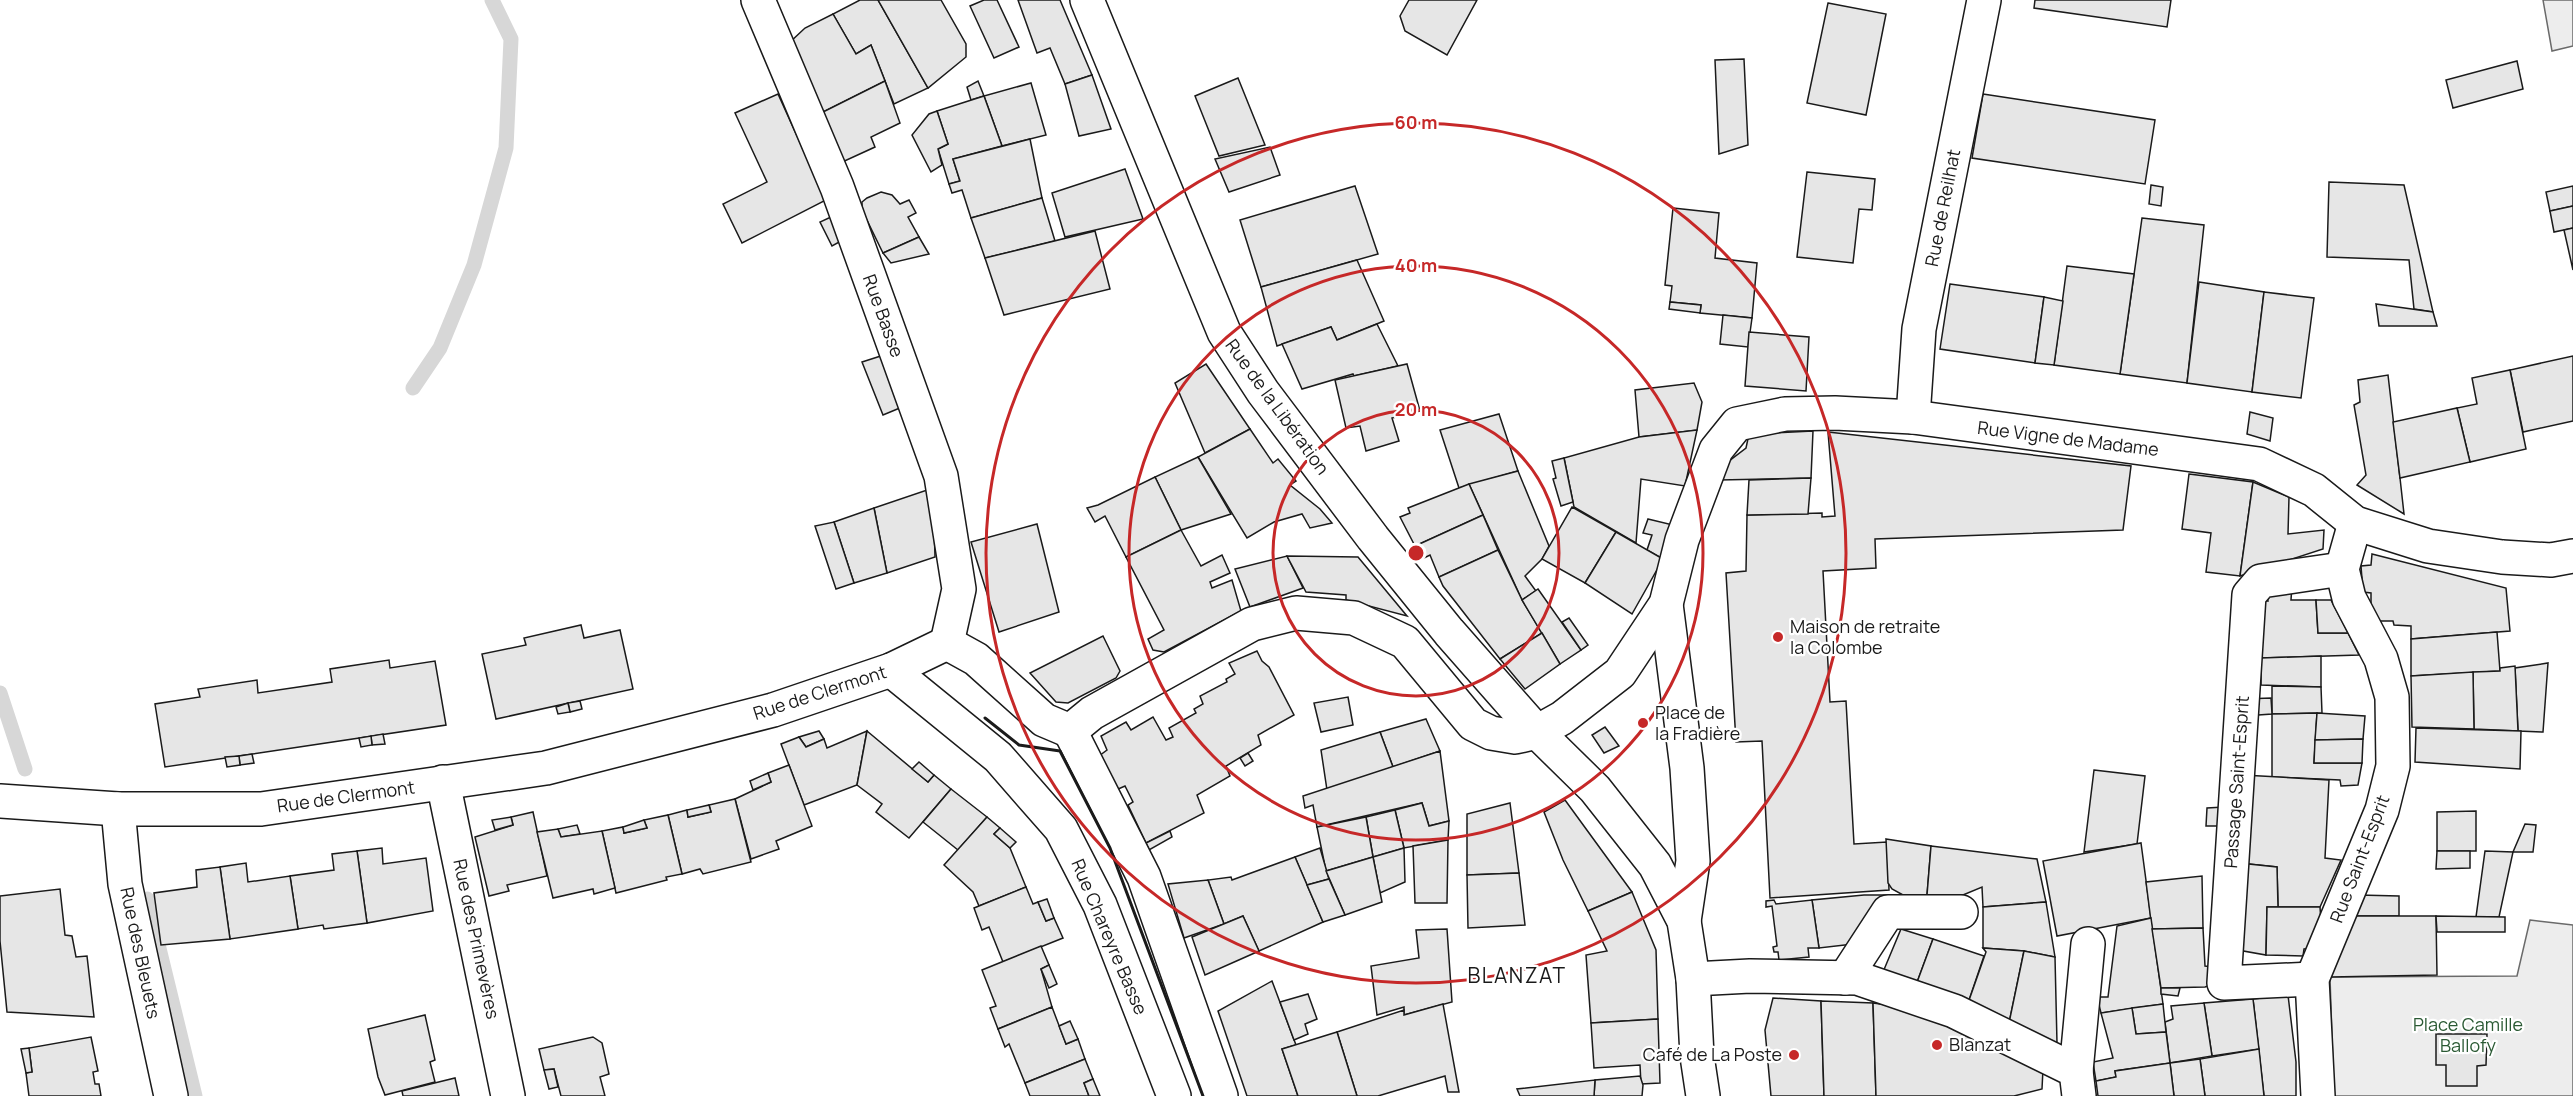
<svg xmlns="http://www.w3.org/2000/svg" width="2573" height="1096" viewBox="0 0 2573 1096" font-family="Manrope,sans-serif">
	<rect width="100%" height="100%" fill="#fff"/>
	<g fill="#ededed" stroke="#6a6a6a" stroke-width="1.5">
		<path d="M2543,0H2573V46L2552,51Z"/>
		<path d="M2530,920L2573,925V1096H2334L2330,977L2517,976Z"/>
	</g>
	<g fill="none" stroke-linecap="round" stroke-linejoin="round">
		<g stroke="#d7d7d7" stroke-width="15">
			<path d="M413,388L440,348L474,265L506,148L511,39L492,0"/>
			<path d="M0,693L25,769"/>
			<path d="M147,899L195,1096"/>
		</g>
	</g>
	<g fill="#e6e6e6" stroke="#1a1a1a" stroke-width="1.5">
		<path d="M860,0H878L928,88L894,104L871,45L856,54L833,14Z"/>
		<path d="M878,0H941L966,44V57L928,88Z"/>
		<path d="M984,0H997L1019,47L994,58L970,6Z"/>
		<path d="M1018,0H1060L1092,75L1065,84L1050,48L1037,53Z"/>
		<path d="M1409,0H1477L1447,55L1405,31L1400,16Z"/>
		<path d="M2035,0H2171L2167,27L2034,8Z"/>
		<path d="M1828,3L1886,14L1866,115L1807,103Z"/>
		<path d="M833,14L856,54L871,45L885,81L817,115L788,44L805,28Z"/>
		<path d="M1744,59L1748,145L1719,154L1715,60Z"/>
		<path d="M2517,61L2523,89L2453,108L2446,80Z"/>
		<path d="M1092,75L1111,129L1079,136L1065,84Z"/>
		<path d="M1238,78L1265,145L1219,156L1195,96Z"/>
		<path d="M885,81L900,123L871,137L875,147L838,164L817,115Z"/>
		<path d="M978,81L984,96L971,100L967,87Z"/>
		<path d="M1031,83L1046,135L1002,146L984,96Z"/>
		<path d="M778,94L826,200L742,243L723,204L767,182L735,113Z"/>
		<path d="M1983,94L2155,120L2145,184L1972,158Z"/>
		<path d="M984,96L1002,146L953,159L960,181L949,184L938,149L948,144L937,111Z"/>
		<path d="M937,111L948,144L938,149L942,165L931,172L912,135L929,114Z"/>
		<path d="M1030,139L1042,198L971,218L962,190L952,193L949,184L960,181L953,159Z"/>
		<path d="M1270,147L1280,175L1229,192L1215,159Z"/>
		<path d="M1125,169L1143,219L1065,237L1052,193Z"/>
		<path d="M1807,172L1875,179L1872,210L1859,209L1853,263L1797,257Z"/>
		<path d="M2329,182L2404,185L2433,312L2414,309L2409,260L2327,257Z"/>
		<path d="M2151,185L2163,187L2161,206L2149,204Z"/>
		<path d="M1355,186L1378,254L1261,287L1240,220Z"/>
		<path d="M2573,186V206L2550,211L2546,192Z"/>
		<path d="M881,192L892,195L900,204L909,200L916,213L908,217L919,237L883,253L862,210V202L867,198Z"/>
		<path d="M1042,198L1055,241L985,258L971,218Z"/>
		<path d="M2573,206V228L2554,232L2550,211Z"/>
		<path d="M1673,208L1719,213L1715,258L1757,263L1752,318L1700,313L1701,305L1670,302L1672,286L1665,285Z"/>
		<path d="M833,216L843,240L832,246L820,222Z"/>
		<path d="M2142,218L2204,225L2187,383L2120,374Z"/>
		<path d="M2573,228V270L2564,230Z"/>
		<path d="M1095,231L1110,289L1004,315L985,258Z"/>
		<path d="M919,237L929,254L891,263L883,253Z"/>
		<path d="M1357,260L1384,321L1337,340L1331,327L1277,346L1261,287Z"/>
		<path d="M2067,266L2134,274L2120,374L2054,365Z"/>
		<path d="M2199,282L2264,292L2252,392L2187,383Z"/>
		<path d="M1950,284L2044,297L2035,363L1940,349Z"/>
		<path d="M2264,292L2314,298L2301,398L2252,392Z"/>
		<path d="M2044,297L2063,301L2054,365L2035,363Z"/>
		<path d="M1670,302L1701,305L1700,313L1669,309Z"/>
		<path d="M2376,304L2433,312L2437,326H2379Z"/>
		<path d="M1723,315L1752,318L1748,347L1720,344Z"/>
		<path d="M1377,324L1398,366L1354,376L1353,374L1302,389L1282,344L1331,327L1337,340Z"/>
		<path d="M1749,332L1809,337L1806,391L1745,386Z"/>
		<path d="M887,354L907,405L883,415L862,362Z"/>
		<path d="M2573,356V421L2523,432L2510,370Z"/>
		<path d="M1206,364L1250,429L1205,453L1175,383Z"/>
		<path d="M1407,364L1420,411L1392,418L1399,441L1366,451L1360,426L1346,428L1335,380Z"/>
		<path d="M2510,370L2526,449L2470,462L2457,408L2477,404L2472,378Z"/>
		<path d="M2388,375L2400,478L2404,514L2357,485L2366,475L2354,405L2360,402L2358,380Z"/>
		<path d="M1694,383L1702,402L1697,430L1639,437L1635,390Z"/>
		<path d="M2457,408L2470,462L2400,478L2393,422Z"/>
		<path d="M2250,412L2273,418L2270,441L2247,434Z"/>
		<path d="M1499,414L1518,471L1459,488L1440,430Z"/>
		<path d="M1250,429L1273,463L1278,459L1296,481L1290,485L1320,509L1332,523L1310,528L1302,514L1274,522L1247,538L1198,457Z"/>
		<path d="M1697,430L1685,486L1641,479L1636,543L1574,507L1564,458L1639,437Z"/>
		<path d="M1813,431L1811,478L1719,480L1720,468L1746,448L1749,434Z"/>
		<path d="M1828,432L2131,466L2123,530L1875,539L1876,568L1823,571L1830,702L1846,701L1854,844L1887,842L1889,890L1770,898L1762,741L1736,742L1726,573L1746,571L1747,515L1822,513V517L1835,516Z"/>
		<path d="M1198,457L1231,514L1181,530L1155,477Z"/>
		<path d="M1564,458L1573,502L1561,506L1553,479L1556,478L1552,461Z"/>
		<path d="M1518,471L1549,546L1542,559L1525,576L1536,591L1522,600L1469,484Z"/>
		<path d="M2189,474L2253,482L2240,576L2206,572L2211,533L2182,529Z"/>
		<path d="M1155,477L1181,530L1126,557L1105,516L1095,522L1087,508L1098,505Z"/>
		<path d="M1811,478L1808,514L1747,515L1749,480Z"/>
		<path d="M2253,482L2289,497L2288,534L2324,530L2323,549L2240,576Z"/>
		<path d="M1469,484L1483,515L1415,546L1400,517L1410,513L1408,508Z"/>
		<path d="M933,488L935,557L887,573L874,508Z"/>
		<path d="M1572,507L1616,532L1585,583L1542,559Z"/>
		<path d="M874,508L887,573L854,583L834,522Z"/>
		<path d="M1483,515L1498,550L1439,577L1430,555L1422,559L1415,546Z"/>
		<path d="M1648,519L1673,525L1663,559L1647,550L1652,535L1643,533Z"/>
		<path d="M834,522L854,583L836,589L815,526Z"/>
		<path d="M1037,524L1059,612L999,632L971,542Z"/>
		<path d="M1181,530L1201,566L1222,555L1230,573L1210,582L1212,588L1232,580L1241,611L1164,652L1153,650L1148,639L1164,630L1126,557Z"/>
		<path d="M1616,532L1663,559L1632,614L1585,583Z"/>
		<path d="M1498,550L1522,600L1542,633L1500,659L1443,586L1439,577Z"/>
		<path d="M2372,554L2506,588L2510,631L2411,639V626L2394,625L2393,621H2371V593L2363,592L2361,566L2371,565Z"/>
		<path d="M1287,556L1303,588L1250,607L1235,569Z"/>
		<path d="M1287,556L1358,557L1407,616L1346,600V595L1306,592Z"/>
		<path d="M2292,585L2291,600H2316L2318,633H2348L2359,655L2261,658L2260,601H2268L2266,591Z"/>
		<path d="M1538,589L1581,650L1560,664L1522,600Z"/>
		<path d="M2316,600H2331L2348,633H2318Z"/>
		<path d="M1569,618L1588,645L1581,650L1562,622Z"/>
		<path d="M581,625L584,638L620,630L633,689L496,719L482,654L526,645L524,638Z"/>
		<path d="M2497,632L2500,671L2411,676V639Z"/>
		<path d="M1542,633L1560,664L1525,689L1500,659Z"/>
		<path d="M1103,636L1120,671L1116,678L1068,703L1056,702L1030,673Z"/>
		<path d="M1257,651L1262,661L1269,667L1294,715L1258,735L1261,745L1226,766L1230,776L1197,795L1204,813L1146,843L1128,805L1133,802L1125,786L1116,790L1099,756L1107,750L1101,736L1126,722L1131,730L1153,717L1166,740L1173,737L1169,728L1196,713L1194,709L1203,704L1200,696L1227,682L1226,679L1235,674L1229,663Z"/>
		<path d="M2321,656V687L2261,685V658Z"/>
		<path d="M389,660L390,668L435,661L446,725L165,767L155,704L200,697L198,689L257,680L258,693L332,682L330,669Z"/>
		<path d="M2548,663L2543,732L2518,731L2515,668Z"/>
		<path d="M2515,666L2518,731L2474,729L2473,672L2500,671V668Z"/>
		<path d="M2473,672L2474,729L2412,727L2411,676Z"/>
		<path d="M2272,686L2321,687L2322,713L2272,714Z"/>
		<path d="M1348,697L1353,725L1321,732L1314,703Z"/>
		<path d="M2271,698L2272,714L2244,716V699Z"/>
		<path d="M580,701L582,709L570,712L568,703Z"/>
		<path d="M568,703L570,712L558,714L556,707Z"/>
		<path d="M2317,713L2314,763H2362L2358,785L2341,786L2340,780L2272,777V714Z"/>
		<path d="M2317,713L2365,716L2363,739L2315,740Z"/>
		<path d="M1426,719L1440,751L1393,767L1380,732Z"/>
		<path d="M1605,727L1619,746L1604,753L1592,735Z"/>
		<path d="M2416,728L2521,731L2520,769L2415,762Z"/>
		<path d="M819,731L824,739L806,747L799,737Z"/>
		<path d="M867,731L857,785L804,805L781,744L799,737L806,747L824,739L827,748Z"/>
		<path d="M867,731L928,782L934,775L951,789L909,838L876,812L882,804L857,785Z"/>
		<path d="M1380,732L1393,767L1327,790L1321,750Z"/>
		<path d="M383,734L385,744L372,745L371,736Z"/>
		<path d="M371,736L372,745L361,747L359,738Z"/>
		<path d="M2363,739L2362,763H2314L2315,740Z"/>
		<path d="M1440,751L1449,821L1429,826L1422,803L1317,827L1313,805L1305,808L1303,796Z"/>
		<path d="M1248,753L1253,761L1245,766L1240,758Z"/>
		<path d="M252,754L254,763L240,765L239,756Z"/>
		<path d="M239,756L240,765L227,767L225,757Z"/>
		<path d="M919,762L934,775L928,782L912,769Z"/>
		<path d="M789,765L812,826L776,841L779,849L751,859L735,799L771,782L768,773Z"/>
		<path d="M2094,770L2145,776L2137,844L2084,852Z"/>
		<path d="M768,773L771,782L753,790L750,781Z"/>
		<path d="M2243,775L2329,780L2325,858L2341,860L2320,907H2278L2277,867L2239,863Z"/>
		<path d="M951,789L987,817L958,850L923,822Z"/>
		<path d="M735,799L751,862L703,874L700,869L682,874L668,815L687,810L688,817L711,812L709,805Z"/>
		<path d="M1565,800L1632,892L1588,911L1563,860L1544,812Z"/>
		<path d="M1422,803L1429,826L1449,821L1448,840L1404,848L1395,810Z"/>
		<path d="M1510,803L1519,873L1467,875V814Z"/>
		<path d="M709,805L711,812L688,817L687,810Z"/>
		<path d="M2224,807V826H2206L2207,808Z"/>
		<path d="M1395,810L1404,848L1373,857L1366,817Z"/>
		<path d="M2476,811V851H2437V812Z"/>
		<path d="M533,812L547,876L507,885L509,891L489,896L475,837L513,825L511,817Z"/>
		<path d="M668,815L682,874L666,877L667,880L616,893L602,831L623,827L624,833L647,828L644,820Z"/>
		<path d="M511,817L513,825L495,830L492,820Z"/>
		<path d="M987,817L1000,828L994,834L1010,848L1026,887L979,906L973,892L944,865Z"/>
		<path d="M1366,817L1373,857L1326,871L1317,827Z"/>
		<path d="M644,820L647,828L624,833L623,827Z"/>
		<path d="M2525,824L2536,825L2533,852H2513Z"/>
		<path d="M577,825L580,834L561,837L558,829Z"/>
		<path d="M1000,828L1016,842L1010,848L994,834Z"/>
		<path d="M558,829L561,837L602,831L615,888L594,894L593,889L553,898L537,832Z"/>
		<path d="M1170,831L1172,837L1149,850L1146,843Z"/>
		<path d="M1886,839L1931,846L1927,895H1903L1892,889L1888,883Z"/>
		<path d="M1448,840L1447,903H1415L1413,846Z"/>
		<path d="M2141,843L2151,918L2057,936L2043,861Z"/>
		<path d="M1931,846L2037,859L2046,902L1983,907L1982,887L1963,895H1927Z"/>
		<path d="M382,848L383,864L426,858L433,911L367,923L357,851Z"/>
		<path d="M1320,848L1329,879L1307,885L1295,857Z"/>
		<path d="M1404,848L1405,882L1380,893L1373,857Z"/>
		<path d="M357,851L367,923L324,929L323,925L298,929L290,876L334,870L332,854Z"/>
		<path d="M2437,851H2470V868L2436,869Z"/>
		<path d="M2485,851L2513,852L2499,917H2476Z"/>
		<path d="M1295,857L1323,922L1259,951L1243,916L1224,924L1208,880L1231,877L1232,880Z"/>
		<path d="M1373,857L1382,902L1345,915L1326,871Z"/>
		<path d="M246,863L248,882L290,876L298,929L230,939L220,867Z"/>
		<path d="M2239,863L2277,867L2278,907H2267L2266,955L2238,950Z"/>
		<path d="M220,867L230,939L161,945L154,893L197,887L196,870Z"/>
		<path d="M1519,873L1525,925L1468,928L1467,875Z"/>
		<path d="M2202,876L2203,928L2152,929L2146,882Z"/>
		<path d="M1329,879L1345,915L1323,922L1307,885Z"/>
		<path d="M1208,880L1224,924L1184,938L1168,884Z"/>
		<path d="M1026,887L1033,904L1038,902L1046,921L1054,918L1063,938L1003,962L989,927L982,930L974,908Z"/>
		<path d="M60,889L65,935L72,936L76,957L87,956L94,1017L7,1012L0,941V896Z"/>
		<path d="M1632,892L1656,950L1658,1019L1591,1023L1586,955L1607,951L1588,911Z"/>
		<path d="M1864,895H1888L1862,943L1819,948L1812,900Z"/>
		<path d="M2358,895L2399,896V916H2348Z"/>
		<path d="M1047,899L1054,918L1046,921L1038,902Z"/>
		<path d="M1774,900L1776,904L1812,900L1819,948H1808L1809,957L1779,960L1778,952H1774L1773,947L1777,946L1772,906L1766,907V901Z"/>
		<path d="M2046,902L2055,957L2024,951L1983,948V907Z"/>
		<path d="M2267,907H2320L2322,937L2316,948L2304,949L2303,956L2266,955Z"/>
		<path d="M1243,916L1259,951L1205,975L1192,937Z"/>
		<path d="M2348,916H2436L2437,975L2330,977Z"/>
		<path d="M2436,916L2505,917V932H2437Z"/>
		<path d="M2151,918L2163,1004L2101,1013L2097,997H2108L2117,926Z"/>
		<path d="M2203,928L2205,966L2214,967V984L2205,987L2161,988L2152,929Z"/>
		<path d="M1447,929L1452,1002L1404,1015V1007L1377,1015L1371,966L1419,958L1416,930Z"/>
		<path d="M1901,929L1933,939L1916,985L1883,972Z"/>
		<path d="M1933,939L1984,956L1967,1006L1916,985Z"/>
		<path d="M1041,946L1049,965L1041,969L1052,1007L998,1029L990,1008L996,1006L982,970Z"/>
		<path d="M1983,948L2024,951L2009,1023L1967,1006L1986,952Z"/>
		<path d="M2024,951L2055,957L2057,1043L2009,1023Z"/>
		<path d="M1049,965L1057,984L1049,988L1041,969Z"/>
		<path d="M1272,981L1296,1045L1282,1049L1298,1096H1247L1218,1011Z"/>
		<path d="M2161,988H2180L2178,996L2161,994Z"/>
		<path d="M1308,994L1317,1019L1305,1024L1308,1034L1294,1040L1280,1002Z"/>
		<path d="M2288,995L2296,1062V1096H2264L2253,999Z"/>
		<path d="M1773,998L1821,1001L1824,1096H1771L1765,1030Z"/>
		<path d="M2253,999L2259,1049L2212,1056L2204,1003Z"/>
		<path d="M1821,1001L1873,1003L1876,1096H1824Z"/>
		<path d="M1873,1003L1902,1007L1955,1021L2043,1069L2042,1089L2014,1096H1876Z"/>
		<path d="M2204,1003L2212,1056L2170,1063L2165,1022L2173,1019L2171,1006Z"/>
		<path d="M1443,1004L1459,1092H1448L1445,1076L1378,1096H1357L1337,1032L1404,1010V1015Z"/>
		<path d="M2163,1004L2166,1032L2136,1034L2132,1008Z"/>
		<path d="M1052,1007L1066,1044L1078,1039L1085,1059L1025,1083L1009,1044L1005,1047L998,1029Z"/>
		<path d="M2132,1008L2136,1034L2166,1032L2170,1063L2115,1071L2116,1077L2096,1081L2093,1062L2113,1058L2101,1013Z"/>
		<path d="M425,1015L435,1060L430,1062L435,1082L385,1095L378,1077L368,1029Z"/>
		<path d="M1658,1019L1660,1083L1641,1084L1640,1065L1594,1068L1591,1023Z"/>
		<path d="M1070,1021L1078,1039L1066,1044L1059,1026Z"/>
		<path d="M1337,1032L1357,1096H1298L1282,1049Z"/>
		<path d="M2436,1034H2487L2486,1065L2477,1066V1086H2446V1065H2436Z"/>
		<path d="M91,1037L98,1071L93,1072L95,1084H99L101,1096H29L26,1073L32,1072L29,1048Z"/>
		<path d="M593,1037L602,1043L609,1074L600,1077L605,1096H561L554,1069L544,1070L539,1049Z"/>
		<path d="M29,1048L32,1072L26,1073L21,1049Z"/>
		<path d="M2259,1049L2264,1096H2205L2200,1059Z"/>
		<path d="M1085,1059L1093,1079L1084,1083L1089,1096H1030L1025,1083Z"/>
		<path d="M2200,1059L2205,1096H2174L2170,1063Z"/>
		<path d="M2170,1063L2174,1096H2098L2096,1081L2116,1077L2115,1071Z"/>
		<path d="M554,1069L558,1087L549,1089L544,1070Z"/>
		<path d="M1640,1076L1643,1085L1642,1096H1594L1595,1080Z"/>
		<path d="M455,1078L459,1096H403L402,1091Z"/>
		<path d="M1093,1079L1100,1096H1089L1084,1083Z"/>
		<path d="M1595,1080L1594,1096H1520L1517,1089Z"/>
	</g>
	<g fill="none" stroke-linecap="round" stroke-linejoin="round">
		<defs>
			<g id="minor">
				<path d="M758,0L837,187L941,476L959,589L947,643"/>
				<path d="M1913,417L1919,329L1984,0"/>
				<path d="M1666,604L1687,768L1693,861L1684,921"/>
				<path d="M891,670L998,757L1061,829L1100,905L1174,1096"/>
				<path d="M1070,731L1144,877L1221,1096"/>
				<path d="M443,782L508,1096"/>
				<path d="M0,801L118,809H261L546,768L773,710L891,670L947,643L976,659L1044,720L1070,731L1092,713L1252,624L1296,613L1354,618L1405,642L1473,724L1491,733L1515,737L1537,732L1562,718L1620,673L1666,604L1682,540L1716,450L1737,424L1785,414L1835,413L1913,417L2259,464L2314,490L2355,523L2428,546L2502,557L2551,560L2573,556"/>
				<path d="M118,809L125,884L171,1096"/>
				<path d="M1845,978L1888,912H1961"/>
				<path d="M1693,979L1750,976L1857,978L1954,1011L2076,1071L2079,1096"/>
				<path d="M2312,979L2224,983L2249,595L2261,581L2342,569"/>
				<path d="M2076,1071L2088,944"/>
				<path d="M2318,1096L2312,979L2382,810L2393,766L2392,697L2381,659L2349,598L2342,569L2355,523"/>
			</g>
			<path id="tertiary" d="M1087,0L1224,332L1263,392L1373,538L1449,632L1537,732L1595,789L1655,865L1684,921L1693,979L1697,1056L1703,1096"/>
		</defs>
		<use href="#minor" stroke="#1a1a1a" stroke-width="36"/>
		<use href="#tertiary" stroke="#1a1a1a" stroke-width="36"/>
		<use href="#minor" stroke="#fff" stroke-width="33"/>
		<use href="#tertiary" stroke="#fff" stroke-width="33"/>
		<path stroke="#1a1a1a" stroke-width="3" d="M985,718L1019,745L1060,751L1110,848L1203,1096"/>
	</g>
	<g fill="none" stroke="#c62828" stroke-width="3">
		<circle cx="1416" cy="553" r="143"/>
		<circle cx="1416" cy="553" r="287"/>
		<circle cx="1416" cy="553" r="430"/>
	</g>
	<g fill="#c62828" stroke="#fff" stroke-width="2">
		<circle cx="1778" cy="637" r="6"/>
		<circle cx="1643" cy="723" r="6"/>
		<circle cx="1937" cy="1045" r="6"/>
		<circle cx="1794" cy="1055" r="6"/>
	</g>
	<g text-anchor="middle" stroke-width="4.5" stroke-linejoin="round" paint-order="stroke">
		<g font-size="18" fill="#1a1a1a" stroke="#fff">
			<text transform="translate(1943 208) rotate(-79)" y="6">Rue de Reilhat</text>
			<text transform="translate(883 316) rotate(70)" y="6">Rue Basse</text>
			<text transform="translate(1277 407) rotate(54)" y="6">Rue de la Libération</text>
			<text transform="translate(2068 439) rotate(7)" y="6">Rue Vigne de Madame</text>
			<text transform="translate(820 693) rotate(-18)" y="6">Rue de Clermont</text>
			<text transform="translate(2237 782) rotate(-86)" y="6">Passage Saint-Esprit</text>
			<text transform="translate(346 797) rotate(-8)" y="6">Rue de Clermont</text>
			<text transform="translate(2360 859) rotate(-69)" y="6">Rue Saint-Esprit</text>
			<text transform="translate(1109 937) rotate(67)" y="6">Rue Chareyre Basse</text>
			<text transform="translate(476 939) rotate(78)" y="6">Rue des Primevères</text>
			<text transform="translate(140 953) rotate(78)" y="6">Rue des Bleuets</text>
		</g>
		<g font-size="18" fill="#1a1a1a" stroke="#fff" text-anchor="start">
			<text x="1790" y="633">Maison de retraite<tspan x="1790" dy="21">la Colombe</tspan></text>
			<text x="1655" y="719">Place de<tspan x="1655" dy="21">la Fradière</tspan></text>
			<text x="1949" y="1051">Blanzat</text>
			<text x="1782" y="1061" text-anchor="end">Café de La Poste</text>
		</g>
		<g font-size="18" fill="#2b5a34" stroke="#fff">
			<text x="2468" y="1031">Place Camille<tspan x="2468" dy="21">Ballofy</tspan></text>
		</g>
		<g font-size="21" letter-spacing="1.5" fill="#1a1a1a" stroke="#fff">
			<text x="1517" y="983">BLANZAT</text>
		</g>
	</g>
	<circle cx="1416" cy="553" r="9" fill="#c62828" stroke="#fff" stroke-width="3"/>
	<g font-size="18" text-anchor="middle" font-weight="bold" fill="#c62828" stroke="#fff" stroke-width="4.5" stroke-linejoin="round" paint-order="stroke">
		<text x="1416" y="129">60 m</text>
		<text x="1416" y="272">40 m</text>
		<text x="1416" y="416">20 m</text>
	</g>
</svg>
